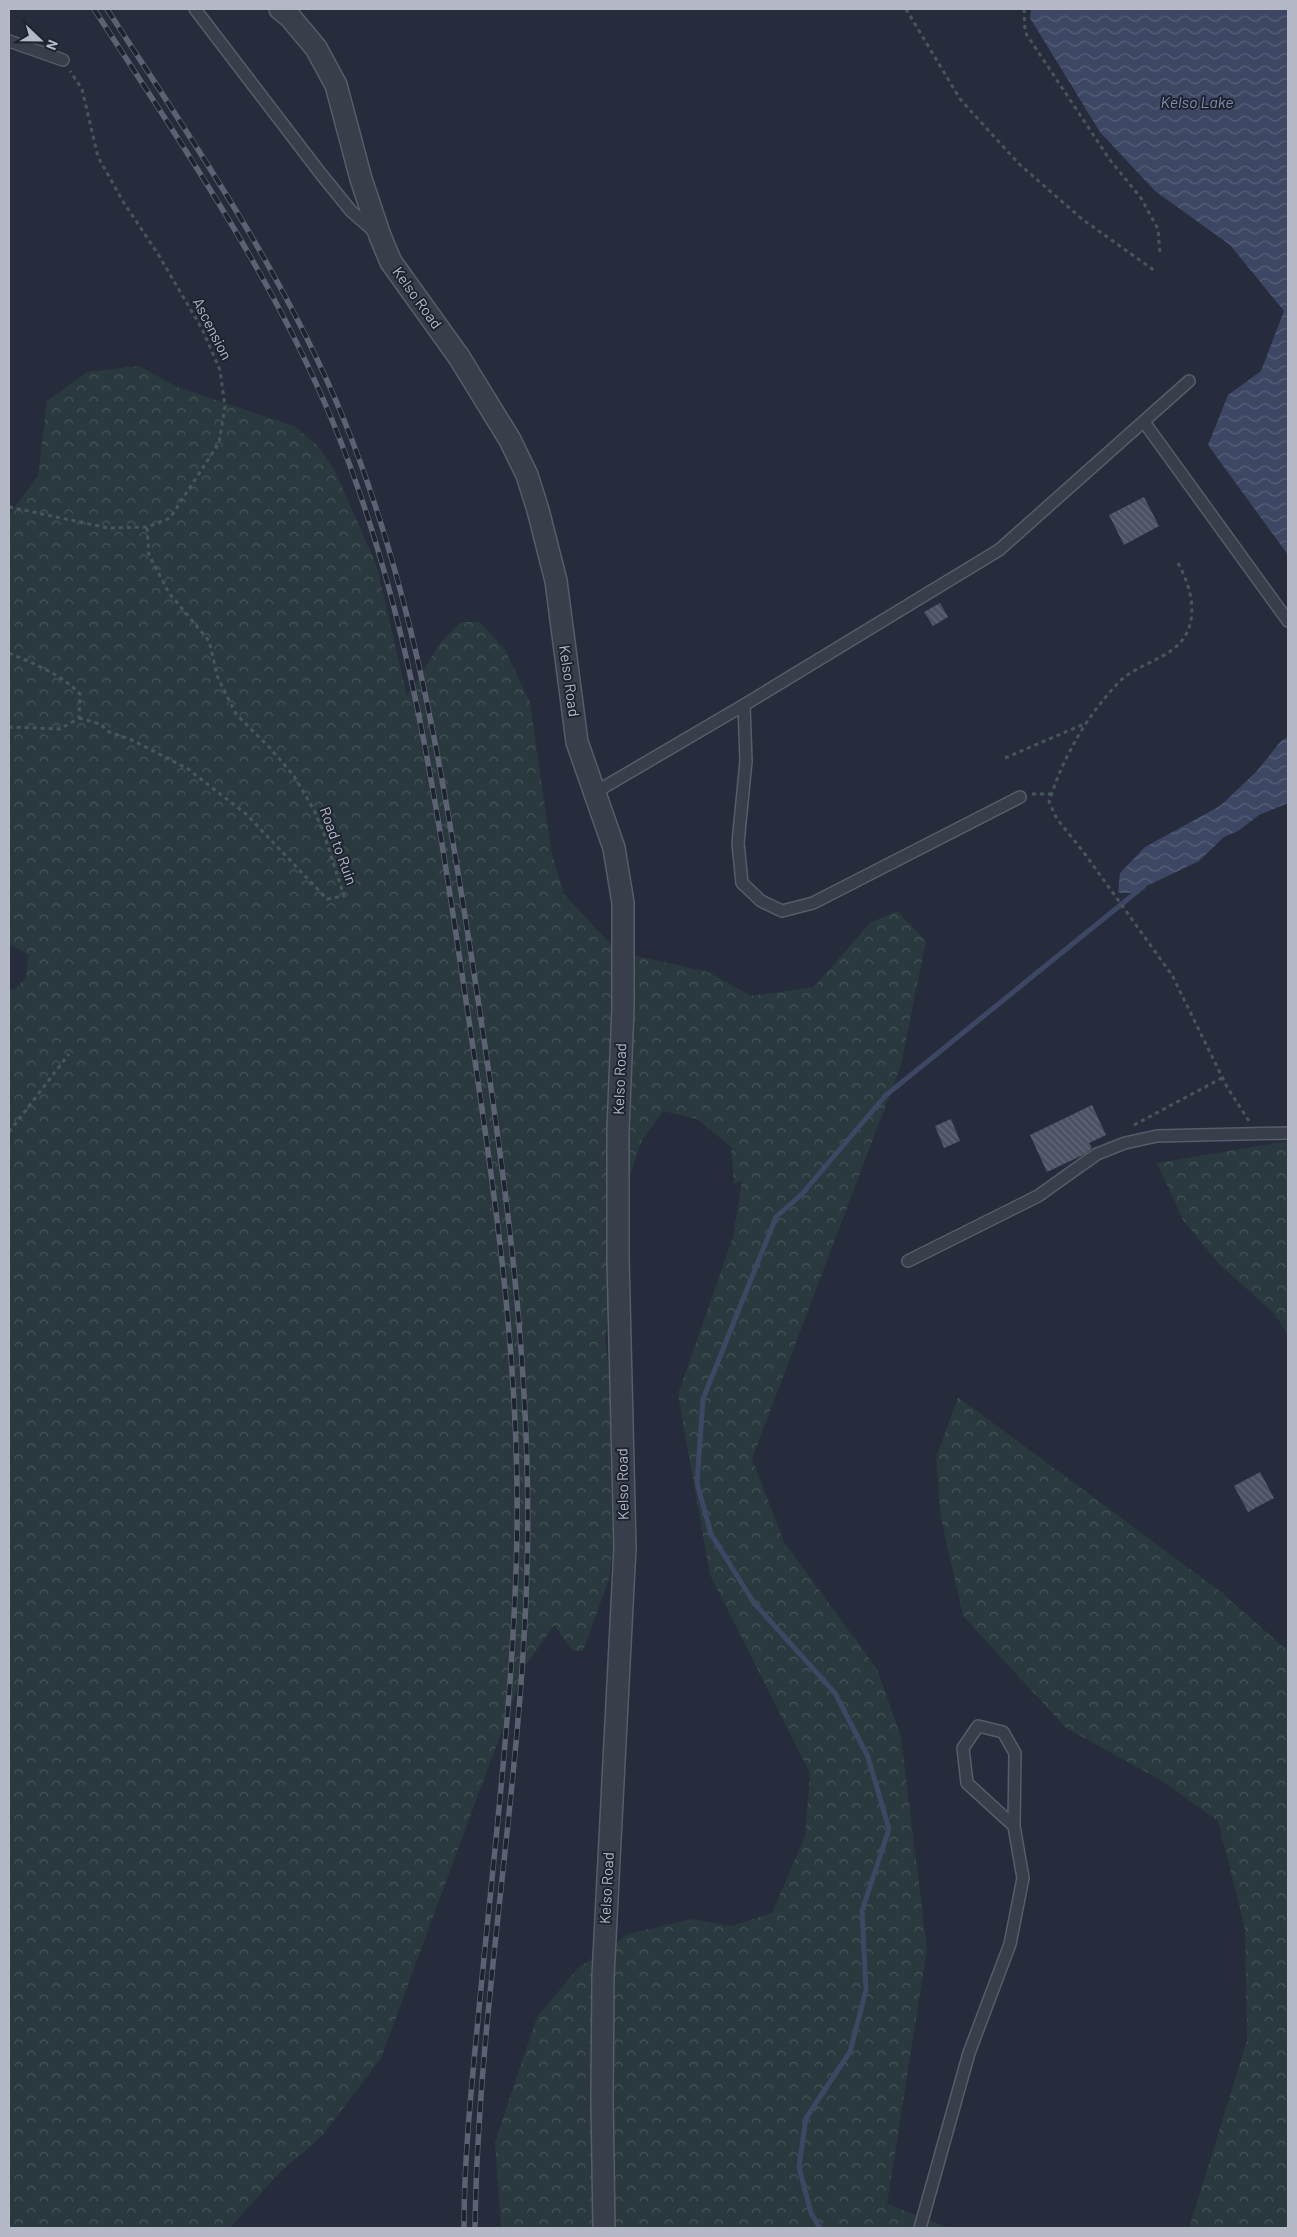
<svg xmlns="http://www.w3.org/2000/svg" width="1297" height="2237" viewBox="0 0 1297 2237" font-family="Barlow,sans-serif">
	<defs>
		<pattern id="forest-crowns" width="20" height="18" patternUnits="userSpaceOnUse" patternTransform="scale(1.25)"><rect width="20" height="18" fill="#29393d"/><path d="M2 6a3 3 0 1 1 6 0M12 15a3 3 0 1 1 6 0" fill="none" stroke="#465458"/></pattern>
		<pattern id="water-waves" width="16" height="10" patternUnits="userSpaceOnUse" patternTransform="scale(1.25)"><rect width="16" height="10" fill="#3d4763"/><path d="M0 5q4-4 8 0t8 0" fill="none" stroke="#575f78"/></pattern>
		<pattern id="building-back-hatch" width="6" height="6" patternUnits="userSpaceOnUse" patternTransform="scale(1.25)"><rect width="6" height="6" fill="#4c5264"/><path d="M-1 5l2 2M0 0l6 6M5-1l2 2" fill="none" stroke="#646979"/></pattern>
	</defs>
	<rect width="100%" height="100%" fill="#262c3b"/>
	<g fill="url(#forest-crowns)">
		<path d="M139,366L177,387L294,426L318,446L335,471L376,564L407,696L441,642L461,622H480L505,650L530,702L551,850L564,894L618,952L708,972L751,996L814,987L870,923L897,911L926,941L901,1065L752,1459L784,1542L877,1669L901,1737L927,1949L887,2204L949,2228H501L495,2142L537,2017L578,1968L628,1934L692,1919L732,1926L772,1913L805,1836L810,1773L710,1575L678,1394L733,1237L742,1181L734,1184L731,1147L697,1119L663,1111L642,1140L622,1198L605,1341L623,1481L609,1579L583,1651H573L554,1625L526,1665L381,2058L322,2136L280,2172L230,2228H9V990L15,989L26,978L28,954L9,944V514L38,476L47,401L87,372Z"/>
		<path d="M1288,1141V1335L1274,1313L1220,1265L1183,1220L1157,1163Z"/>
		<path d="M958,1397L1221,1592L1288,1651V2228H1189L1247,2041L1245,1929L1218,1821L1159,1779L1066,1728L963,1616L941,1518L936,1458Z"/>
	</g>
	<g fill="url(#water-waves)">
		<path d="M1031,9H1288V555L1208,445L1228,395L1261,371L1284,311L1230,245L1155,191L1100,132L1030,18Z"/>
		<path d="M1288,737V803L1259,815L1238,831L1224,837L1199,861L1132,893H1118L1120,873L1145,847L1220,806L1257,771L1281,741Z"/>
	</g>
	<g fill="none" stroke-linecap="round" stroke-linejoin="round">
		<path stroke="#3d4763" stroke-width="5" d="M820,2228L811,2213L799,2167L806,2118L850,2052L866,1990L862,1911L889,1829L868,1757L835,1693L754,1603L711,1534L697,1483L703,1399L776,1217L802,1194L885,1096L1144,886"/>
	</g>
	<g fill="url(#building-back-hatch)">
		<path d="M1144,497L1159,526L1124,545L1109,515Z"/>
		<path d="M940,603L948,617L933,626L924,612Z"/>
		<path d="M1092,1105L1106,1135L1089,1143L1092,1148L1085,1154L1047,1172L1030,1135Z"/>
		<path d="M951,1119L960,1141L944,1148L935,1126Z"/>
		<path d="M1260,1472L1274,1498L1248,1512L1234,1486Z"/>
	</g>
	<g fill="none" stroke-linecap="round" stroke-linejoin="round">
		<defs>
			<g id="service">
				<path d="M195,9L321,174L351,211L376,233"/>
				<path d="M9,41L63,60"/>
				<path d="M1144,422L1288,621"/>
				<path d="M744,705L746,761L738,843L742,883L761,901L782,911L813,903L1020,797"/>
				<path d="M594,793L744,705L999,550L1189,381"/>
				<path d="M908,1261L1038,1196L1097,1154L1125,1143L1157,1136L1288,1133"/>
				<path d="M920,2228L969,2053L1010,1944L1023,1878L1014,1826L1015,1753L1003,1732L978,1726L963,1748L967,1783L1014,1826"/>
			</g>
			<path id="minor" d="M280,9L290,17L316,48L336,85L361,179L380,236L391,262L459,357L510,440L527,475L538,510L556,581L577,742L614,848L623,903V1008L618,1129V1259L625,1547L603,1977L602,2100L604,2228"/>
		</defs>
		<use href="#service" stroke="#575c69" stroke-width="14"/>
		<use href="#minor" stroke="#575c69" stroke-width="24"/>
		<g stroke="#47565b" stroke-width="3" stroke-dasharray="4 4" stroke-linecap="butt">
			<path d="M906,9L960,99L1018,163L1082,219L1155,271"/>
			<path d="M1024,9L1025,32L1110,160L1141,198L1158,229L1160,254"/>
			<path d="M9,507L108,528L147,527L170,518L219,443L225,407L220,370L202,329L158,254L124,203L98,157L82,89L70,71"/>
			<path d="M1178,563C1194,592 1202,631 1169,652C1154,662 1134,668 1120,681C1087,715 1063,757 1049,802L1057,819L1085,854L1172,975L1227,1087L1249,1121"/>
			<path d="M9,653C34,664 61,674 80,694L79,718L60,729L9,727"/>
			<path d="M79,718L100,724L109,732L132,740L188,769L246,814L327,899L344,896L324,834L314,810L294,776L270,748L236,714L218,678L209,641L169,593L149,555L147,527"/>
			<path d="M1005,758L1084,724"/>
			<path d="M1032,794H1051"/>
			<path d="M1134,1125L1222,1078"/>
			<path d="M9,1132L69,1054"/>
			<path d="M9,1150V1152"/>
		</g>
		<use href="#service" stroke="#393e4b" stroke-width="11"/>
		<use href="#minor" stroke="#393e4b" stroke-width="21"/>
		<defs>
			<g id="rail">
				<path d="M94,9C180,142 271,273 332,420C408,602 436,800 465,994C492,1173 520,1354 517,1535C514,1693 494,1851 479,2009C472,2082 464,2155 464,2228"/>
				<path d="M107,9C193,142 284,273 344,420C414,592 443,777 472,960C503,1162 533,1365 527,1570C521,1790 478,2008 475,2228"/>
			</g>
		</defs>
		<use href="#rail" stroke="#5c6272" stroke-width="5.5"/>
		<use href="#rail" stroke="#1e2330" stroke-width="4" stroke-dasharray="11" stroke-linecap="butt"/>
	</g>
	<g text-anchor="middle" stroke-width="4" stroke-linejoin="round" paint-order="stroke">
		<g font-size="15" fill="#b5b9c7" stroke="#1e2330">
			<text transform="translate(417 298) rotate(54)" y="5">Kelso Road</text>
			<text transform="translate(212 329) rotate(63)" y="5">Ascension</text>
			<text transform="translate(569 681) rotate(82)" y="5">Kelso Road</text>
			<text transform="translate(338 846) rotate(70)" y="5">Road to Ruin</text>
			<text transform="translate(620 1079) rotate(-88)" y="5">Kelso Road</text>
			<text transform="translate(623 1484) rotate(-91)" y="5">Kelso Road</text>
			<text transform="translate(607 1888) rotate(-87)" y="5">Kelso Road</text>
		</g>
		<g font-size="16" font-style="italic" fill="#7f8cac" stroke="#1e2330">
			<text x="1197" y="108">Kelso Lake</text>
		</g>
	</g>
	<rect width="1297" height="2237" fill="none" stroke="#b5b9c7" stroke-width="20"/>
	<g transform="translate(40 40) rotate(112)" stroke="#1e2330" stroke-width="4" paint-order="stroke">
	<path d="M0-4L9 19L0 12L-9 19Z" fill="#b5b9c7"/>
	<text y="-8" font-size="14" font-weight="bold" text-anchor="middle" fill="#b5b9c7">N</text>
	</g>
</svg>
